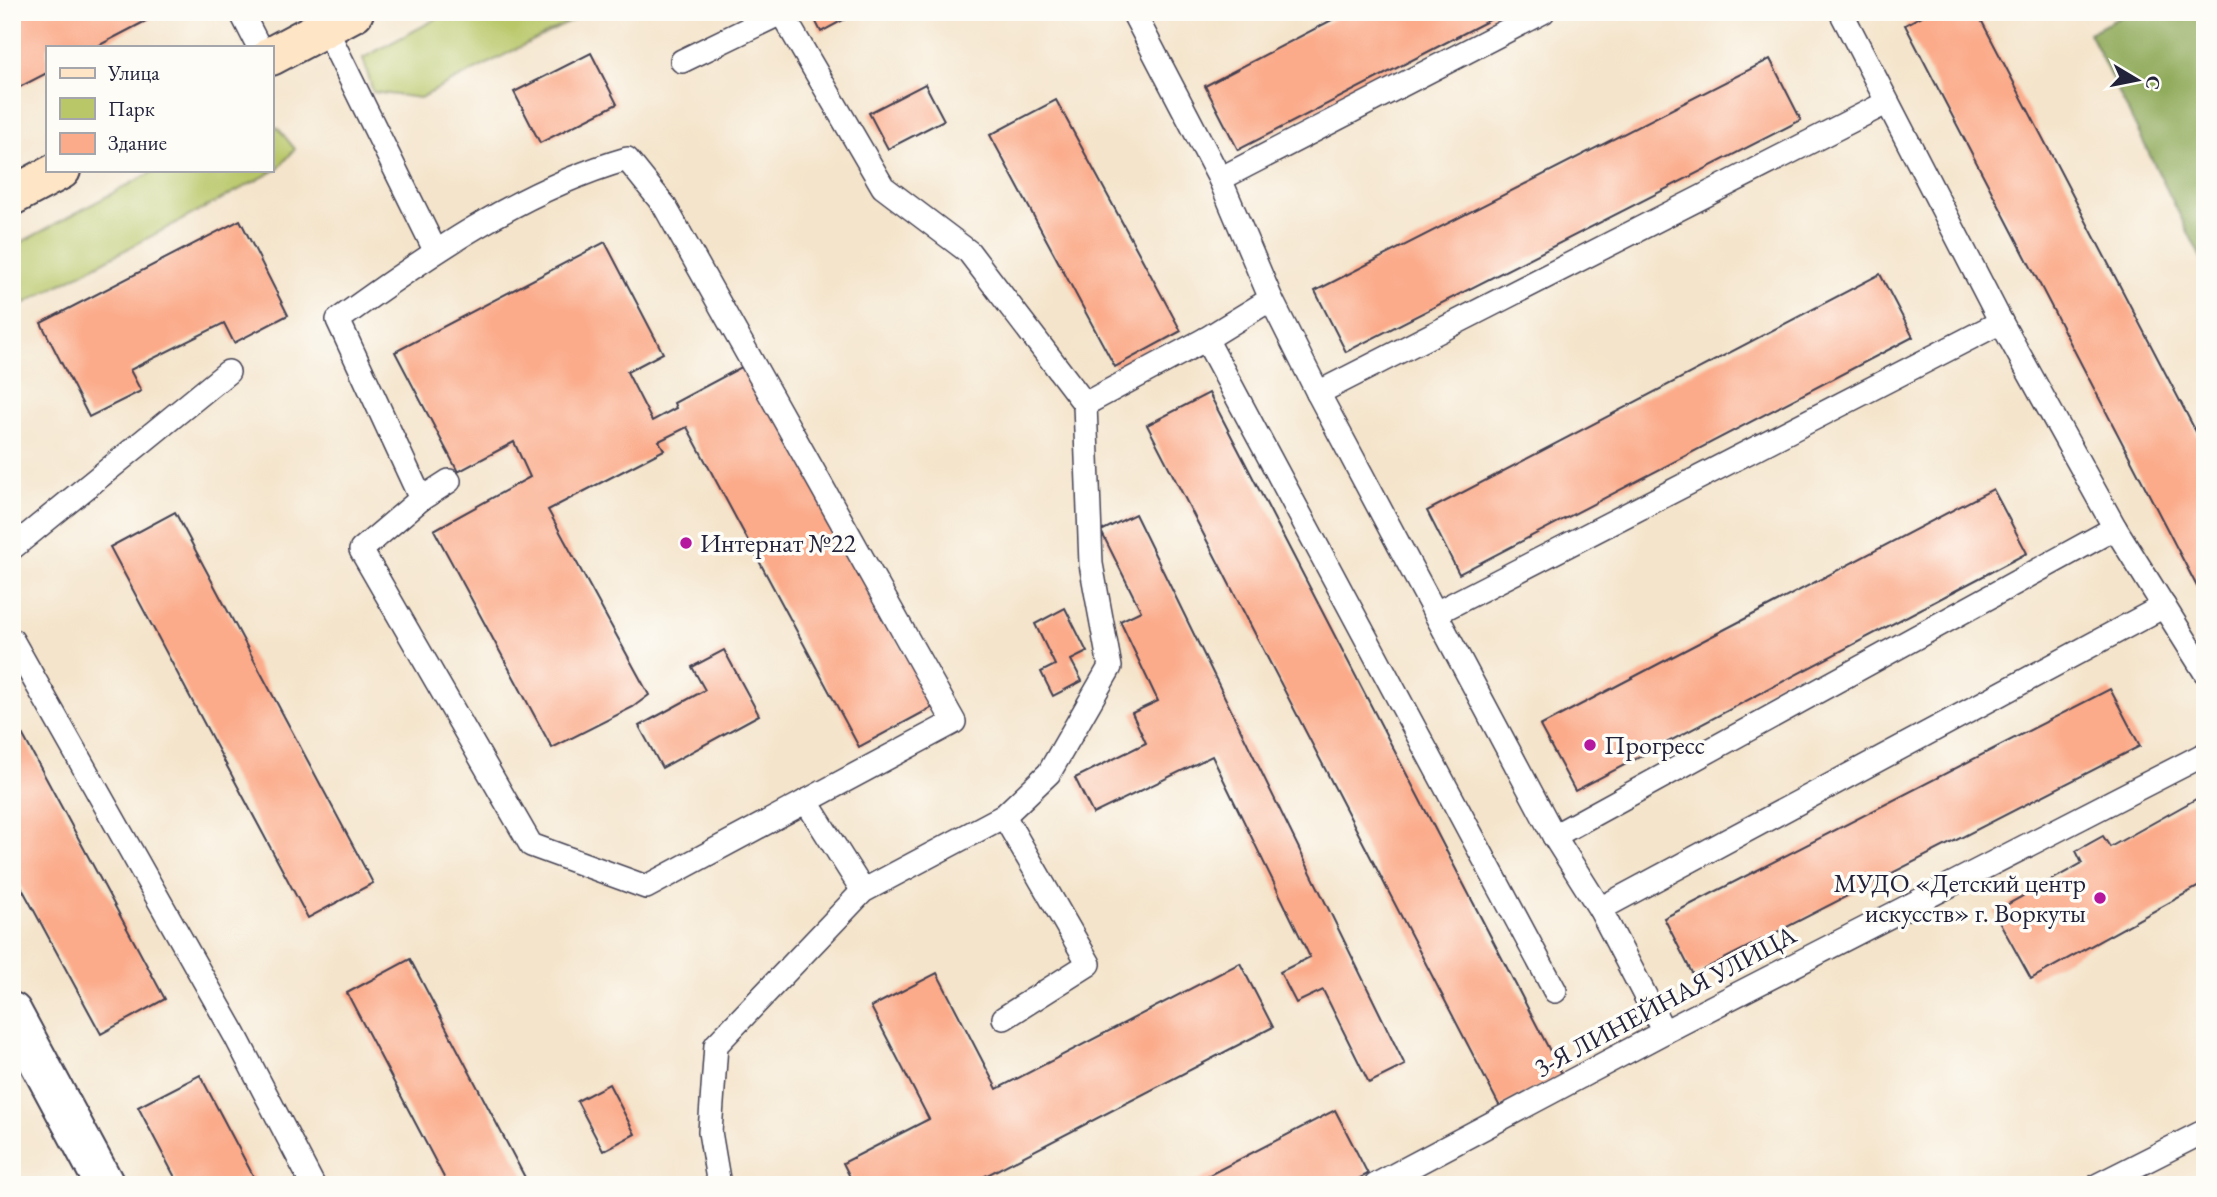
<svg xmlns="http://www.w3.org/2000/svg" width="2217" height="1197" viewBox="0 0 2217 1197" font-family="'EB Garamond',serif">
	<rect width="100%" height="100%" fill="#fdfcf7"/>
	<filter id="ink" filterUnits="userSpaceOnUse"><feTurbulence type="fractalNoise" baseFrequency=".0143" numOctaves="2"/><feDisplacementMap in="SourceGraphic" scale="14" xChannelSelector="R" yChannelSelector="G"/><feConvolveMatrix kernelMatrix="1 2 1 2 8 2 1 2 1" color-interpolation-filters="sRGB"/></filter>
	<filter id="wash" filterUnits="userSpaceOnUse"><feTurbulence type="fractalNoise" baseFrequency=".00686" numOctaves="4" result="noise"/><feDisplacementMap in="SourceGraphic" scale="28" xChannelSelector="R" yChannelSelector="G"/><feGaussianBlur stdDeviation="1.57" result="paint"/><feColorMatrix in="noise" values="0 0 0 0 0 0 0 0 0 0 0 0 0 0 0 0 0 1.4 0 .05"/><feComposite in="paint" operator="in"/></filter>
	<g filter="url(#wash)">
		<rect width="100%" height="100%" fill="#f4e4cb"/>
		<g fill="#b9c769" stroke="#6e7452" stroke-width="2">
			<path d="M449,12H589L420,98L373,92L363,58Z"/>
			<path d="M271,126L278,128L295,149L278,169L12,310V247L156,170H271Z"/>
		</g>
		<path fill="#92ac5d" stroke="#5a674c" stroke-width="2" d="M2130,12H2205V266L2089,33Z"/>
		<g id="blocks">
			<g fill="#fbab8a">
				<path d="M12,12H163L96,47H47V73L12,91Z"/>
				<path d="M811,12H858L821,32Z"/>
				<path d="M1347,12H1505L1238,150L1205,86Z"/>
				<path d="M1929,12H1977L2205,449V602L1905,25Z"/>
				<path d="M591,53L617,104L540,143L514,92Z"/>
				<path d="M1770,59L1801,120L1346,352L1315,291Z"/>
				<path d="M925,84L944,120L888,149L869,113Z"/>
				<path d="M1056,100L1181,331L1115,367L990,135Z"/>
				<path d="M240,220L288,315L234,343L224,323L130,370L141,391L89,417L41,323Z"/>
				<path d="M605,242L663,353L627,372L652,421L676,408L674,403L749,363L933,707L859,747L687,427L659,441L664,450L548,510L649,695L633,707L552,748L434,530L530,477L514,442L458,472L395,352Z"/>
				<path d="M1880,274L1913,337L1459,574L1427,511Z"/>
				<path d="M1209,393L1562,1074L1500,1107L1147,425Z"/>
				<path d="M1993,489L2027,553L1575,791L1540,726Z"/>
				<path d="M175,512L373,883L308,918L110,547Z"/>
				<path d="M1135,514L1405,1065L1369,1083L1323,990L1296,1003L1280,972L1310,957L1212,756L1093,814L1075,778L1146,743L1132,713L1158,701L1120,621L1141,611L1101,531Z"/>
				<path d="M1065,608L1087,652L1071,660L1082,681L1053,696L1041,672L1055,665L1035,624Z"/>
				<path d="M724,650L759,715L662,768L639,726L705,690L692,667Z"/>
				<path d="M2110,689L2140,746L1693,975L1664,918Z"/>
				<path d="M12,715L165,999L101,1034L12,870Z"/>
				<path d="M2196,799L2205,815V883L2031,979L1994,912L2082,863L2076,851L2103,836L2110,847Z"/>
				<path d="M410,959L529,1185H448L347,993Z"/>
				<path d="M1240,963L1273,1027L968,1185H854L843,1163L929,1119L871,1007L937,973L997,1089Z"/>
				<path d="M200,1075L258,1185H179L138,1107Z"/>
				<path d="M609,1084L635,1134L603,1151L577,1101Z"/>
				<path d="M1335,1110L1368,1174L1346,1185H1190Z"/>
			</g>
		</g>
	</g>
	<g filter="url(#ink)">
		<use href="#blocks" fill-opacity="0" stroke="#423f51" stroke-width="2"/>
		<g fill="none" stroke-linecap="round" stroke-linejoin="round">
			<defs>
				<g id="lane">
					<path d="M241,12L259,47"/>
					<path d="M1133,12L1220,179L1271,299L1318,393L1554,836L1600,909L1664,1032"/>
					<path d="M1841,12L2001,322L2115,528L2205,672"/>
					<path d="M325,27L435,250"/>
					<path d="M682,61L781,13"/>
					<path d="M627,159L664,205L954,722L646,887L531,845L361,550L421,499L338,320C425,257 522,189 627,159Z"/>
					<path d="M1220,179L1543,12"/>
					<path d="M1206,339L1555,991"/>
					<path d="M1318,393L1886,103"/>
					<path d="M1085,404L1206,339L1271,299"/>
					<path d="M421,499L449,481"/>
					<path d="M12,548L228,372"/>
					<path d="M1436,613L2001,322"/>
					<path d="M12,640L235,1035L313,1185"/>
					<path d="M806,801L863,891"/>
					<path d="M1554,836L2115,528"/>
					<path d="M1600,909L2164,606"/>
					<path d="M1004,1018L1089,964L1004,816"/>
					<path d="M719,1185L710,1132L716,1045L863,891L1004,816L1049,773L1110,667L1091,564L1085,404L969,252L883,187L781,12"/>
					<path d="M1376,1185L1664,1032L2205,754"/>
					<path d="M2098,1185L2205,1131"/>
				</g>
				<path id="street" d="M12,1012L105,1185"/>
				<g id="secondary">
					<path d="M271,56L354,12"/>
					<path d="M12,196L61,170"/>
				</g>
			</defs>
			<use href="#lane" stroke="#423f51" stroke-width="26"/>
			<use href="#street" stroke="#423f51" stroke-width="42"/>
			<use href="#secondary" stroke="#423f51" stroke-width="42"/>
			<use href="#lane" stroke="#fff" stroke-width="23"/>
			<use href="#street" stroke="#fff" stroke-width="38"/>
			<use href="#secondary" stroke="#fee5c5" stroke-width="38"/>
		</g>
	</g>
	<g fill="#b5179e" stroke="#fdfcf7" stroke-width="2.5">
		<circle cx="686" cy="543" r="7"/>
		<circle cx="1590" cy="745" r="7"/>
		<circle cx="2100" cy="898" r="7"/>
	</g>
	<g text-anchor="middle" stroke-width="7" stroke-linejoin="round" paint-order="stroke">
		<g font-size="26" fill="#22223b" stroke="#fdfcf7" text-anchor="start">
			<text x="700" y="552">Интернат №22</text>
			<text x="1604" y="754">Прогресс</text>
			<text x="2086" y="892" text-anchor="end">МУДО «Детский центр<tspan x="2086" dy="30">искусств» г. Воркуты</tspan></text>
		</g>
		<g font-size="26" fill="#22223b" stroke="#fdfcf7">
			<text transform="translate(1665 1001) rotate(-28)" y="9">3-Я ЛИНЕЙНАЯ УЛИЦА</text>
		</g>
	</g>
	<rect width="2217" height="1197" fill="none" stroke="#fdfcf7" stroke-width="42"/>
	<rect x="46" y="46" width="228" height="126" fill="#fdfcf7" stroke="#a5a5ac" stroke-width="2"/>
	<rect x="60" y="68" width="35" height="10" fill="#fee5c5" stroke="#a5a5ac" stroke-width="2"/>
	<text x="108" y="80" font-size="21" fill="#22223b">Улица</text>
	<rect x="60" y="98" width="35" height="21" fill="#b9c769" stroke="#a5a5ac" stroke-width="2"/>
	<text x="108" y="116" font-size="21" fill="#22223b">Парк</text>
	<rect x="60" y="133" width="35" height="21" fill="#fbab8a" stroke="#a5a5ac" stroke-width="2"/>
	<text x="108" y="150" font-size="21" fill="#22223b">Здание</text>
	<g transform="translate(2137 80) rotate(100)" stroke="#fdfcf7" stroke-width="5" paint-order="stroke">
	<path d="M0-5L12 26L0 18L-12 26Z" fill="#22223b"/>
	<text y="-10" font-size="19" font-weight="bold" text-anchor="middle" fill="#22223b">С</text>
	</g>
</svg>
